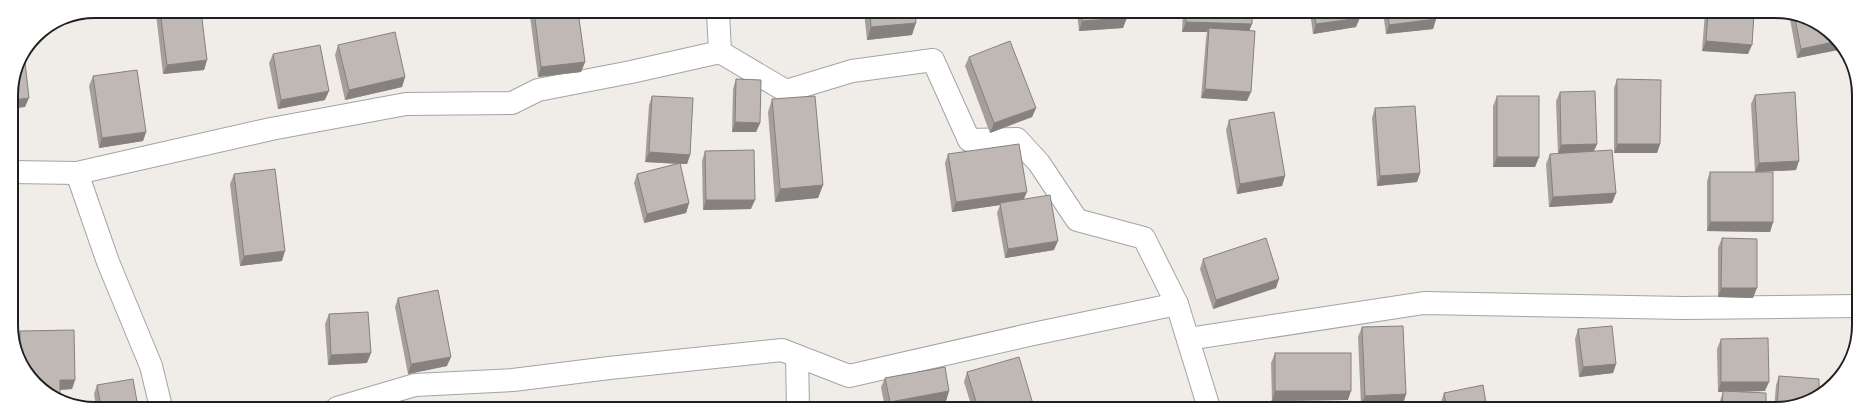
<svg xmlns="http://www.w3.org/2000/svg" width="1870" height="420" viewBox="0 0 1870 420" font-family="Raleway,sans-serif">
	<rect width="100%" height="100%" fill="#f0ece7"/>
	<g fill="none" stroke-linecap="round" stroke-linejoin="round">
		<defs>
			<g id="street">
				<path d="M12,172L77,173L271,129L406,104L512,103L538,90L631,72L720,52L718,12"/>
				<path d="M77,173L108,262L151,366L161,407"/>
				<path d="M1177,304L1209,408"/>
				<path d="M1188,339L1424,303L1683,308L1857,306"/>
				<path d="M797,356L798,408"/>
				<path d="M337,408L415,385L513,380L609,368L782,350L849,376L1033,334L1177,304L1144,238L1077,220L1039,163L1017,139L969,140L933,60L852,71L786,91L720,52"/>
			</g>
		</defs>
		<use href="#street" stroke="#a4a4a4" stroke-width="24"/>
		<use href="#street" stroke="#fff" stroke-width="22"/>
	</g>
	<g fill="#a59e9b">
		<path d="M157,11H201L207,60L204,70L163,74L156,14Z"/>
		<path d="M532,11H578L585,62L581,72L538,77L530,16Z"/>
		<path d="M864,12H915L912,35L867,40Z"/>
		<path d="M1077,12H1126L1123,28L1079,31Z"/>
		<path d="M1183,12H1252L1249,31L1247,101L1201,98L1206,38L1207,32H1182Z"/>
		<path d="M1310,12H1359L1356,27L1313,34Z"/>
		<path d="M1383,12H1435L1436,19L1433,29L1386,34Z"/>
		<path d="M1705,12L1754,13L1748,54L1702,51Z"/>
		<path d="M1789,13H1791L1834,35L1840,45L1838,50L1797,58Z"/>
		<path d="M338,45L405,77L402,87L345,100L335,55Z"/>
		<path d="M273,54L325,100L278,109L269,63Z"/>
		<path d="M969,57L1036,108L1032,117L990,133L965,66Z"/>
		<path d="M93,76L146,132L143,141L99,148L89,86Z"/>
		<path d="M736,79L760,123L756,132H732L733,89Z"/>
		<path d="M1617,79L1660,144L1657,153H1614V88Z"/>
		<path d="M1560,92L1597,144L1594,151L1616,193L1612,203L1549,207L1546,164L1550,154H1558L1556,101Z"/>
		<path d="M1755,95L1796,170L1758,172L1773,222L1770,232L1707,231V181L1710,172H1755L1751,104Z"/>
		<path d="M652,96L690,155L687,164H680L689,203L686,213L644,223L634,183L637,174L678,164L645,162L649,105Z"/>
		<path d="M1497,96L1539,157L1535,167H1493V106Z"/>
		<path d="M772,99L823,185L818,198L775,202L768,112Z"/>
		<path d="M1375,108L1420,173L1417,182L1377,186L1372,118Z"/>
		<path d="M1229,120L1285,176L1282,186L1237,194L1226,130Z"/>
		<path d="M705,151L751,209L703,210L702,161Z"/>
		<path d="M948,154L1024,199L1054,250L1005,258L997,213L1000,205L952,212L945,163Z"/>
		<path d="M234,174L282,261L240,266L230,184Z"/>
		<path d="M1722,238L1753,298L1718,297V248Z"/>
		<path d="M1203,259L1276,288L1213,309L1200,269Z"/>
		<path d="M398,298L447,366L408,374L395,307Z"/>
		<path d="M329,314L367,363L328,365L325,324Z"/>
		<path d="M1362,327L1406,394L1403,404L1361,405L1358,337Z"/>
		<path d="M1578,329L1616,364L1613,373L1579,377L1575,339Z"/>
		<path d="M20,331L75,380L72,389L60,390L59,397L36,385L17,349L16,340Z"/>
		<path d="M1721,339L1765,391L1732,392L1766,409H1719L1720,401L1723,392H1718L1717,349Z"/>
		<path d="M1275,353L1348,400L1272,401L1271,363Z"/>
		<path d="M967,372L1031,408H972L964,382Z"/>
		<path d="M1779,376L1780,409H1774L1776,385Z"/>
		<path d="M885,378L949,391L946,401L905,408H885L881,387Z"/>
		<path d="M97,385L138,407H96L94,394Z"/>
		<path d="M1444,393L1487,409H1442L1441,402Z"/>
		<path d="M1271,401L1349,408H1268Z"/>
	</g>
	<g fill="#86817e">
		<path d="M1444,12H1467L1466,16H1443Z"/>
		<path d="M1127,18L1123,28L1079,31L1082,21Z"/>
		<path d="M1360,18L1356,27L1313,34L1316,24Z"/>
		<path d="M1436,19L1433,29L1386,34L1389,25Z"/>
		<path d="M1186,22L1252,24L1248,34L1209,28L1207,32H1182Z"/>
		<path d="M916,23L912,35L867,40L871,27Z"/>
		<path d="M1706,41L1752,45L1748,54L1702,51Z"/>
		<path d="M1838,41L1840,45L1838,50L1797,58L1801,49Z"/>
		<path d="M207,60L204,70L163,74L167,65Z"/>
		<path d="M585,62L581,72L538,77L541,67Z"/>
		<path d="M405,77L402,87L345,100L349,90Z"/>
		<path d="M1205,89L1251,92L1247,101L1201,98Z"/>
		<path d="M329,91L325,100L278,109L281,100Z"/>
		<path d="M29,98L25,107L11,109V100Z"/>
		<path d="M1036,108L1032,117L990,133L994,123Z"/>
		<path d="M735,122L760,123L756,132H732Z"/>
		<path d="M146,132L143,141L99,148L102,138Z"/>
		<path d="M1597,144L1593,153L1558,154L1561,145Z"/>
		<path d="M1617,144H1660L1657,153H1614Z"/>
		<path d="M649,152L690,155L687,164L645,162Z"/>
		<path d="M1497,157H1539L1535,167H1493Z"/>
		<path d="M1799,161L1796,170L1755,172L1759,163Z"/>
		<path d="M1420,173L1417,182L1377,186L1380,176Z"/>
		<path d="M1285,176L1282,186L1237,194L1240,184Z"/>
		<path d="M823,185L818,198L775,202L780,189Z"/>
		<path d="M1027,192L1023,201L1000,203V205L952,212L956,202Z"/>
		<path d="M1616,193L1612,203L1549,207L1553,197Z"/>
		<path d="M706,200H755L751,209L703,210Z"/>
		<path d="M689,203L686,213L644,223L647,214Z"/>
		<path d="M1710,222H1773L1770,232L1707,231Z"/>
		<path d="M1058,241L1054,250L1005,258L1008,249Z"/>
		<path d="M285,251L282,261L240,266L244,256Z"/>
		<path d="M1279,279L1276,288L1213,309L1216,300Z"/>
		<path d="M1721,288H1757L1753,298L1718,297Z"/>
		<path d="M371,353L367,363L328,365L331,355Z"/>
		<path d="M451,357L447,366L408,374L411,364Z"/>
		<path d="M1616,364L1613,373L1579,377L1583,367Z"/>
		<path d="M33,380H37L35,383Z"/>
		<path d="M60,380H75L72,389L56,390Z"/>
		<path d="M1721,382H1769L1765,391L1718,392Z"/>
		<path d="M949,391L946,401L905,408H887L890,402Z"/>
		<path d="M1275,391H1351L1348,400L1272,401Z"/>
		<path d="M52,393H60L59,397Z"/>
		<path d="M1406,394L1403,404L1361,405L1365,396Z"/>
		<path d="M1033,404L1031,408H1019Z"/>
	</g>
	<g fill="#c0b8b4" stroke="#86817e">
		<path d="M160,11H201L207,60L167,65Z"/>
		<path d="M534,11H578L585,62L541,67Z"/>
		<path d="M870,12H915L916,23L871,27Z"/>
		<path d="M1081,12H1126L1127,18L1082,21Z"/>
		<path d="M1186,12H1252V24L1186,22Z"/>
		<path d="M1314,12H1359L1360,18L1316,24Z"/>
		<path d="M1388,12H1435L1436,19L1389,25Z"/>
		<path d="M1708,12L1754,13L1752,45L1706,41Z"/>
		<path d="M1794,14L1834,35L1838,41L1801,49Z"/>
		<path d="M1209,28L1255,31L1251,92L1205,89Z"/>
		<path d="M395,32L405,77L349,90L338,45Z"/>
		<path d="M1010,41L1036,108L994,123L969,57Z"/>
		<path d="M320,45L329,91L281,100L273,54Z"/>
		<path d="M24,53L29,98L11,100V90L17,63Z"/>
		<path d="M137,70L146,132L102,138L93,76Z"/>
		<path d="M736,79L761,80L760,123L735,122Z"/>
		<path d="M1617,79L1661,80L1660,144H1617Z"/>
		<path d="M1595,91L1597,144L1561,145L1560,92Z"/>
		<path d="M1795,92L1799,161L1759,163L1755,95Z"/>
		<path d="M652,96L693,98L690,155L649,152Z"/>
		<path d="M815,96L823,185L780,189L772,99Z"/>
		<rect x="1497" y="96" width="42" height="61"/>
		<path d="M1415,106L1420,173L1380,176L1375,108Z"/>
		<path d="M1274,112L1285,176L1240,184L1229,120Z"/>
		<path d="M1019,144L1027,192L956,202L948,154Z"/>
		<path d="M754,150L755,200H706L705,151Z"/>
		<path d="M1612,150L1616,193L1553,197L1550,154Z"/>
		<path d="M680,163L689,203L647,214L637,174Z"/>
		<path d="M275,169L285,251L244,256L234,174Z"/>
		<rect x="1710" y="172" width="63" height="50"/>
		<path d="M1050,195L1058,241L1008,249L1000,203Z"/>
		<path d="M1266,238L1279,279L1216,300L1203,259Z"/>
		<path d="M1722,238L1757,239V288H1721Z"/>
		<path d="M438,290L451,357L411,364L398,298Z"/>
		<path d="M368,312L371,353L331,355L329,314Z"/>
		<path d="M1403,326L1406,394L1365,396L1362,327Z"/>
		<path d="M1612,326L1616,364L1583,367L1578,329Z"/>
		<path d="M74,330L75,380H60V393H52L37,385V380H33L20,356V331Z"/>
		<path d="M1768,338L1769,382H1721V339Z"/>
		<rect x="1275" y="353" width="76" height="38"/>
		<path d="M1019,357L1033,404L1019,408H978L967,372Z"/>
		<path d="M945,367L949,391L890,402L885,378Z"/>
		<path d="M1779,376L1819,379V393L1780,409H1777Z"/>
		<path d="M133,379L138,407H101L97,385Z"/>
		<path d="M1483,385L1487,409H1447L1444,393Z"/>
		<path d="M1723,391L1766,393V409H1722Z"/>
		<path d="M1271,401L1349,402V408H1271Z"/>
	</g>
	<path d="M0 0H1870V420H0ZM95 18H1775A77 77 0 0 1 1852 95V325A77 77 0 0 1 1775 402H95A77 77 0 0 1 18 325V95A77 77 0 0 1 95 18Z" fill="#fff" fill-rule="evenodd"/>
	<path fill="none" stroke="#202020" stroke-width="2" d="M95 18H1775A77 77 0 0 1 1852 95V325A77 77 0 0 1 1775 402H95A77 77 0 0 1 18 325V95A77 77 0 0 1 95 18Z"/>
</svg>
